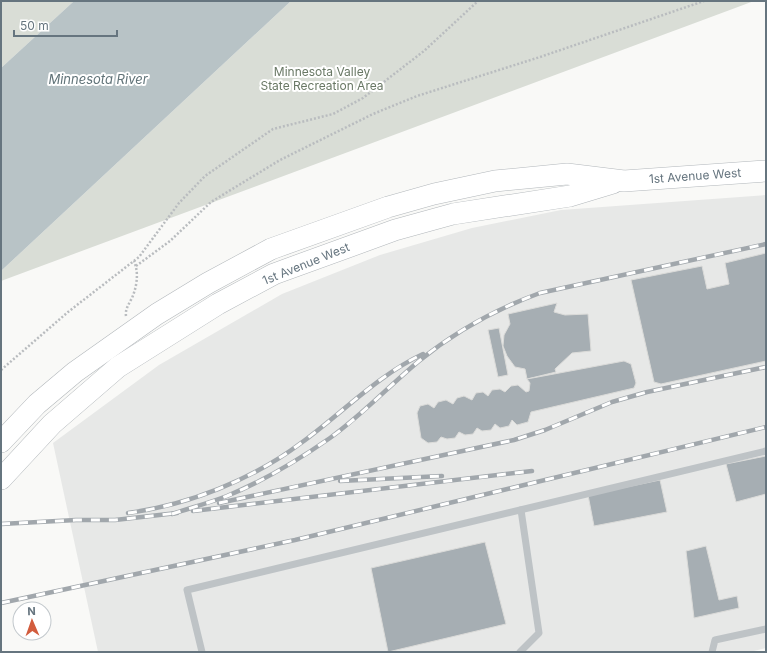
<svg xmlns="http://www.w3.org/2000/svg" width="767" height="653" viewBox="0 0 767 653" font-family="Inter,sans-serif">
	<rect width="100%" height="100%" fill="#f9f9f7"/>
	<path fill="#e7e8e7" d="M766,195V648L750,652H98L53,443L159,365L282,294L380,255L472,228L561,210Z"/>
	<g fill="#d9ddd6">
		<path d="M1,1H74L1,68Z"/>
		<path d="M291,1H754L1,281V271Z"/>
	</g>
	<path fill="#b8c3c6" d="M74,1H291L1,271V68Z"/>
	<g fill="#a6aeb3" stroke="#dbdbd9">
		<path d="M766,253V361L661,384L654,382L631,280L702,266L707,289L729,284L725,263Z"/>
		<path d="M557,303L554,312L565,315L588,314L591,351L572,353L555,369L556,372L527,379L525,369L515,367L507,356L503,346L504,335L510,324L508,314Z"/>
		<path d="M499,328L508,375L498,377L488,330Z"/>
		<path d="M624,361L631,364L636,383L634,388L531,412L528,422L517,425L512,420L509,426L500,428L495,424L491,430L482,431L477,428L473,434L465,435L459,432L455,438L447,439L441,437L437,442L428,443L421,438L417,413L420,406L428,404L434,408L438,402L446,400L453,404L457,398L464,396L472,400L476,393L483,392L488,396L492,390L500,389L505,392L511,386L518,385L526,392L529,391L530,383L527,379Z"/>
		<path d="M766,456V494L736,502L726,464Z"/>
		<path d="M660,480L667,512L594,526L588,495Z"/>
		<path d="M485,542L506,624L388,652L371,568Z"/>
		<path d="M706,546L719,600L737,596L739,608L694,618L686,551Z"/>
	</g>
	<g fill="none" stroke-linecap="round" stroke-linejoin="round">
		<defs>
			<g id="primary">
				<path d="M1,442L37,404L75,372L157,314L208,283L271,249L388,207L434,194L495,181L567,174L624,181L766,171"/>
				<path d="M1,479L52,424L118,367L218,304L274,274L395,230L453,214L570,196L613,183"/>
			</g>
		</defs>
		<use href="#primary" stroke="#b2b7bb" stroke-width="22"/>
		<g stroke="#b9bcbf" stroke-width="2.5" stroke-dasharray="2 2" stroke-linecap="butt">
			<path d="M136,266L170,241L211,202L229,191L280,160L373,114L417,96L540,57L704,1"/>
			<path d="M126,316C125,309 129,304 132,298C137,286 139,273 134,261"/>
			<path d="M1,370L68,312L139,257L179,203L205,176L273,129L333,114L363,98L424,51L478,1"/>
		</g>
		<g stroke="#bec3c6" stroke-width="7">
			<path d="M202,652L187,590L766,451"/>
			<path d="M520,652L539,633L521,510"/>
			<path d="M712,652L715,640L766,629"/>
		</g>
		<use href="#primary" stroke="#fff" stroke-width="21"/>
		<defs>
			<g id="rail">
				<path d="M340,481L442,476"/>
				<path d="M219,503L514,440L545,430L612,402L647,392L766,367"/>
				<path d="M193,511L532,471"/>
				<path d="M128,513C188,505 252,480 301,443C341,414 378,375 423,354"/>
				<path d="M172,514C190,508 209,503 227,496C263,481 297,461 330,438C362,415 389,386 419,361C456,331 496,309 540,293L766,244"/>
				<path d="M1,524L76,520H115L177,513"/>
				<path d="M1,603L295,540L766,427"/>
			</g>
		</defs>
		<use href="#rail" stroke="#a1a7ac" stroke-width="4.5"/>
		<use href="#rail" stroke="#fff" stroke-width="3" stroke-dasharray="9" stroke-linecap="butt"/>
	</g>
	<g text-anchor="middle" stroke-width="4" stroke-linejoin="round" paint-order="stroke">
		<g font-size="12" fill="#697865" stroke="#fff">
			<text x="322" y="76">Minnesota Valley<tspan x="322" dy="14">State Recreation Area</tspan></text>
		</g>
		<g font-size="12" fill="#66757f" stroke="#fff">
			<text transform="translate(695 176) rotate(-4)" y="4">1st Avenue West</text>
			<text transform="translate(306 264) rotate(-22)" y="4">1st Avenue West</text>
		</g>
		<g font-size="13" font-style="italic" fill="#617378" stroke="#fff">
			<text x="98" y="84">Minnesota River</text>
		</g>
	</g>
	<rect width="767" height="653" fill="none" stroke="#66757f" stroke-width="4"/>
	<g transform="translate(32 621) rotate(358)"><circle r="19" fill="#ffffff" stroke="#c2c8cc"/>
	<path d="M0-3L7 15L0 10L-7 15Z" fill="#d25c3d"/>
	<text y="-6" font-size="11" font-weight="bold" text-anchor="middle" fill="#66757f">N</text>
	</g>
	<path d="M14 30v6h103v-6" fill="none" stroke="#66757f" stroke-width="2"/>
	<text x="20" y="30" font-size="12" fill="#66757f" stroke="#ffffff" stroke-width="3" paint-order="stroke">50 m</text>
</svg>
